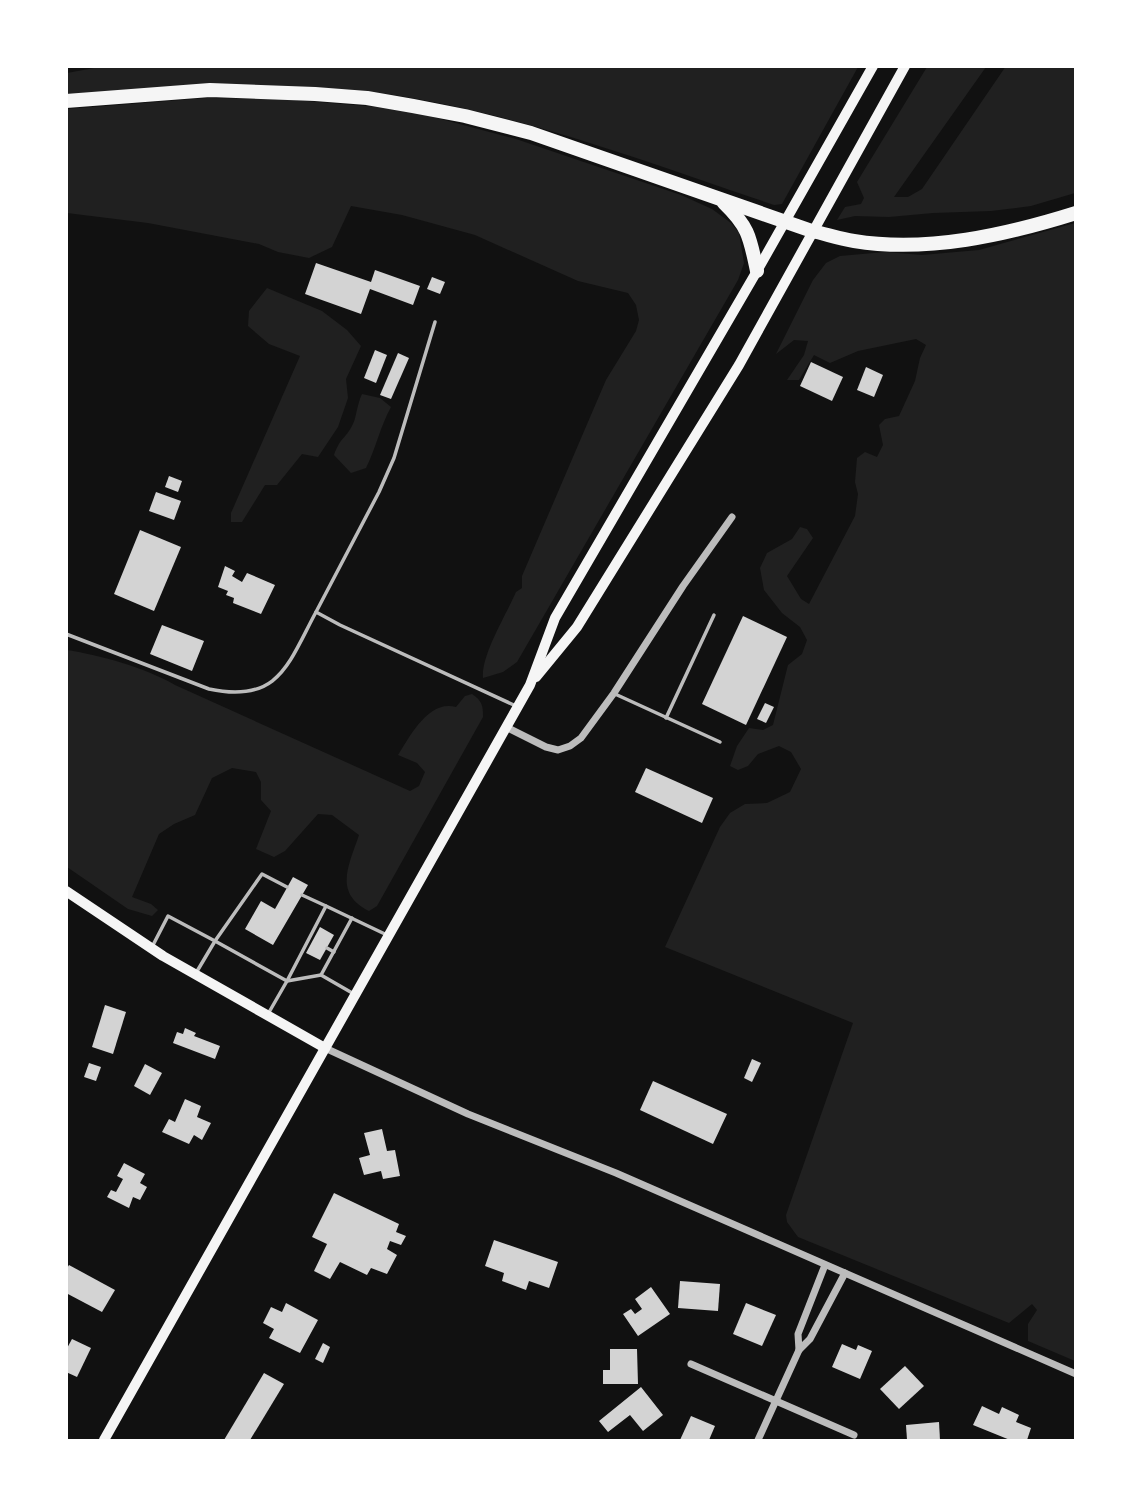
<svg xmlns="http://www.w3.org/2000/svg" width="1142" height="1507" viewBox="0 0 1142 1507" font-family="Raleway,sans-serif">
	<rect width="100%" height="100%" fill="#111"/>
	<g fill="#202020">
		<path d="M105,66L858,67L782,204L774,205C644,161 516,112 380,93C347,88 313,88 279,87C208,86 138,89 67,94V73Z"/>
		<path d="M927,67H986L894,197H908L922,189L1006,66L1075,67V193L1031,206L991,211L933,213L889,217L855,216L837,220L845,207L861,204L864,198L857,182Z"/>
		<path d="M207,98L282,99L378,107L422,114L516,139L681,195L712,209L731,223L739,233L744,263L738,280L517,662L503,672L483,678C481,655 506,615 516,592L522,588V576L606,380L636,331L639,320L636,305L628,293L578,281L475,235L402,215L351,206L332,247L309,258L278,252L259,244L148,223L67,213V109Z"/>
		<path d="M1075,223H1076L1075,1361L1028,1341V1324L1037,1310L1032,1304L1009,1323L798,1237L787,1222L786,1215L853,1023L665,947L720,827L730,813L745,804L767,803L790,792L801,769L791,752L779,746L758,754L748,766L738,770L730,766L737,746L749,728L763,730L773,725L788,665L802,654L807,640L800,627L782,613L764,590L760,568L767,553L792,539L800,527L807,529L813,538L787,576L801,599L809,604L855,516L858,494L855,482L857,458L865,452L877,457L883,445L879,425L885,419L899,416L915,381L920,358L926,345L916,339L858,351L830,363L814,355L799,380H787L804,355L808,341L794,340L776,354L813,280L826,263L840,256L885,252L922,255L979,250Z"/>
		<path d="M267,288L322,311L347,330L361,346L346,379L348,398L338,427L318,457L302,454L277,485H265L242,522H231V513L300,356L269,344L248,326L249,311Z"/>
		<path d="M362,394L380,398L391,407C380,427 376,448 366,468L351,473L334,455C340,438 345,439 352,426C356,420 357,404 362,394Z"/>
		<path d="M67,650C100,655 146,668 175,685L410,791L419,786L425,772L417,763L398,755C410,736 429,699 456,707L465,696L472,694C482,701 483,705 483,717L377,906L369,911C333,893 349,865 359,835L332,815L318,814L285,851L274,857L256,849L271,811L261,800V782L256,772L232,768L212,778L195,815L174,824L159,834L132,897L151,904L158,910L152,916L128,909L67,867Z"/>
	</g>
	<g fill="#d3d3d3">
		<path d="M316,263L371,282L375,270L420,286L413,305L370,289L361,314L305,294Z"/>
		<path d="M432,277L445,282L440,294L427,289Z"/>
		<path d="M375,350L387,355L376,383L364,378Z"/>
		<path d="M398,353L409,358L391,399L380,395Z"/>
		<path d="M811,362L843,377L832,401L800,386Z"/>
		<path d="M866,367L883,375L874,397L857,390Z"/>
		<path d="M169,476L182,481L178,492L165,487Z"/>
		<path d="M156,492L181,501L174,520L149,511Z"/>
		<path d="M140,530L181,547L154,611L114,594Z"/>
		<path d="M225,566L235,571L232,576L242,582L247,573L275,585L261,614L233,603L234,598L226,595L228,591L218,587Z"/>
		<path d="M743,616L787,637L746,725L702,704Z"/>
		<path d="M162,625L204,641L192,671L150,654Z"/>
		<path d="M765,703L774,707L766,723L757,719Z"/>
		<path d="M646,768L713,798L702,823L635,792Z"/>
		<path d="M293,877L308,885L273,945L245,929L261,901L275,909Z"/>
		<path d="M320,927L334,935L320,960L306,953Z"/>
		<path d="M105,1005L126,1012L113,1054L92,1047Z"/>
		<path d="M185,1028L196,1033L194,1036L220,1046L215,1059L173,1043L177,1032L183,1034Z"/>
		<path d="M752,1059L761,1063L752,1082L744,1078Z"/>
		<path d="M89,1063L101,1067L96,1081L84,1077Z"/>
		<path d="M145,1064L162,1073L150,1095L134,1086Z"/>
		<path d="M653,1081L727,1114L713,1144L640,1110Z"/>
		<path d="M185,1099L201,1106L197,1117L211,1123L202,1140L194,1135L189,1144L162,1132L169,1119L175,1122Z"/>
		<path d="M382,1129L387,1151L395,1150L400,1176L383,1179L381,1171L364,1175L359,1158L370,1155L364,1133Z"/>
		<path d="M124,1163L145,1174L140,1183L147,1187L140,1200L133,1197L129,1208L107,1197L111,1190L116,1192L123,1179L117,1176Z"/>
		<path d="M334,1193L399,1224L396,1232L406,1236L401,1245L390,1241L387,1249L397,1255L387,1274L371,1268L367,1275L340,1262L330,1279L314,1271L327,1244L312,1237Z"/>
		<path d="M494,1240L558,1262L549,1288L529,1281L526,1290L502,1281L504,1273L485,1266Z"/>
		<path d="M69,1265L115,1290L102,1312L66,1293V1270Z"/>
		<path d="M680,1281L720,1284L718,1311L678,1308Z"/>
		<path d="M651,1287L670,1314L638,1336L623,1314L631,1309L635,1314L642,1309L635,1299Z"/>
		<path d="M286,1303L318,1320L300,1353L269,1338L274,1329L263,1323L271,1307L282,1312Z"/>
		<path d="M746,1303L776,1315L762,1346L733,1334Z"/>
		<path d="M72,1339L91,1348L77,1377L66,1372V1350Z"/>
		<path d="M323,1343L330,1347L323,1363L315,1359Z"/>
		<path d="M842,1344L856,1350L858,1345L872,1351L860,1379L832,1367Z"/>
		<path d="M610,1349H637L638,1384H603V1370H610Z"/>
		<path d="M905,1366L924,1386L899,1409L880,1389Z"/>
		<path d="M264,1373L284,1384L250,1440H224Z"/>
		<path d="M641,1387L663,1415L643,1431L630,1415L608,1432L599,1421Z"/>
		<path d="M982,1406L999,1414L1002,1407L1019,1415L1016,1422L1031,1428L1027,1440H1010L973,1425Z"/>
		<path d="M691,1416L715,1426L709,1440H680Z"/>
		<path d="M939,1422L940,1440H907L906,1425Z"/>
	</g>
	<g fill="none" stroke-linecap="round" stroke-linejoin="round">
		<g stroke="#bcbcbc" stroke-width="3.5">
			<path d="M316,612L379,492L394,458L435,322"/>
			<path d="M66,634L209,689C279,704 288,664 316,612L340,625L516,706"/>
			<path d="M615,694L720,742"/>
			<path d="M666,718L714,615"/>
			<path d="M302,895L326,906"/>
			<path d="M352,918L321,975L354,994"/>
			<path d="M152,947L168,916L215,941L196,973"/>
			<path d="M327,948L334,952"/>
			<path d="M287,981L326,906L387,935"/>
			<path d="M287,981L321,975"/>
			<path d="M268,1014L287,981L215,941L262,874L287,887"/>
		</g>
		<g stroke="#bcbcbc" stroke-width="7">
			<path d="M506,727L546,747L558,750L570,746L581,738L614,693L683,586L732,517"/>
			<path d="M325,1048L468,1114L616,1173L1076,1374"/>
			<path d="M799,1350L810,1339L845,1273"/>
			<path d="M691,1364L854,1435"/>
			<path d="M758,1440L799,1350L798,1334L825,1265"/>
		</g>
		<path stroke="#f5f5f5" stroke-width="10" d="M66,891L163,956L325,1048"/>
		<g stroke="#f5f5f5" stroke-width="10">
			<path d="M536,677L577,627L739,365L905,66"/>
			<path d="M104,1440L530,685L555,618L757,271L873,66"/>
		</g>
		<g stroke="#f5f5f5" stroke-width="14">
			<path d="M66,101L210,90L315,94L367,98L413,106L465,116L531,133L812,231C826,234 840,239 854,241C927,253 1006,235 1076,213"/>
			<path d="M724,203C749,227 750,238 757,271"/>
		</g>
	</g>
	<rect width="1142" height="1507" fill="none" stroke="#ffffff" stroke-width="136"/>
</svg>
